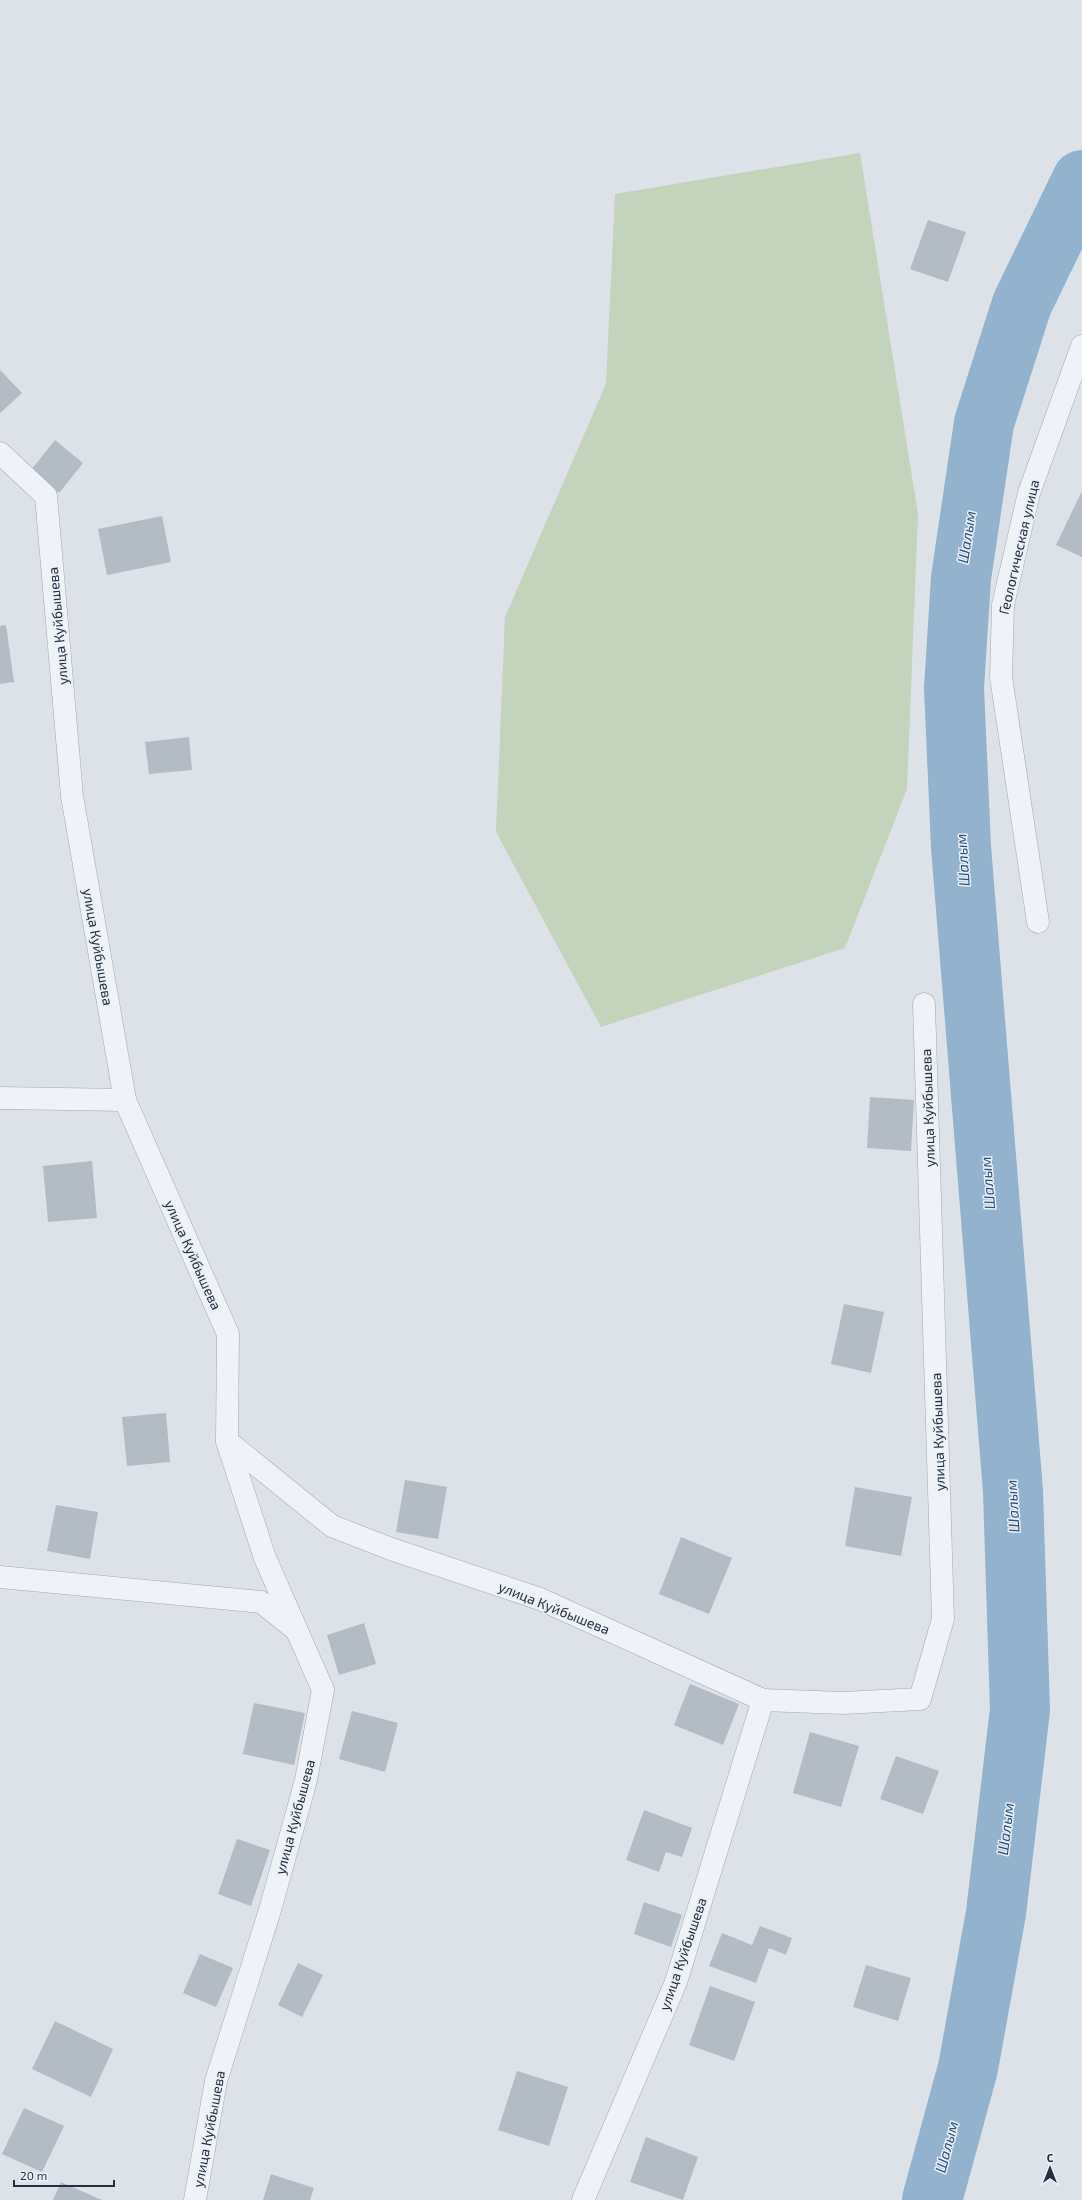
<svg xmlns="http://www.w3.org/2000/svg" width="1082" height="2200" viewBox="0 0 1082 2200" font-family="'Exo 2',sans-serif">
	<rect width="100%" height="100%" fill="#dce2e8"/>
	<path fill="#c3d3bc" d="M860,153L918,514L907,789L845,948L601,1027L496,832L505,617L606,384L615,194Z"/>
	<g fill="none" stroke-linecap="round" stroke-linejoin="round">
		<path stroke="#93b2cd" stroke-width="60" d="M932,2200L968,2068L996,1913L1020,1710L1013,1491L961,847L954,688L961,578L984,423L1022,304L1082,180"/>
	</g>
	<g fill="#b3bbc5">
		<path d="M928,220L966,232L948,282L910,269Z"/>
		<path d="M0,370L22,393L0,413Z"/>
		<path d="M55,440L83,463L59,493L31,470Z"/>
		<path d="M1082,491V557L1056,545Z"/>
		<path d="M162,516L171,562L107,575L98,529Z"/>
		<path d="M6,625L14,682L0,684V626Z"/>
		<path d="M189,737L192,770L149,774L145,742Z"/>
		<path d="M870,1097L914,1100L911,1151L867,1148Z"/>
		<path d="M92,1161L97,1218L48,1222L43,1166Z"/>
		<path d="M844,1304L884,1312L871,1373L831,1364Z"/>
		<path d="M166,1413L170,1462L127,1466L122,1417Z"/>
		<path d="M405,1480L447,1487L438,1539L396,1532Z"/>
		<path d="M855,1487L912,1497L901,1556L845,1546Z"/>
		<path d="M56,1505L98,1512L90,1559L47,1551Z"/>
		<path d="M681,1537L732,1558L709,1614L659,1594Z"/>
		<path d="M364,1623L376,1664L339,1675L327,1635Z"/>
		<path d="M690,1684L739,1704L723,1745L674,1725Z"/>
		<path d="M254,1703L305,1713L294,1765L243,1754Z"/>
		<path d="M352,1711L398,1723L385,1772L339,1759Z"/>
		<path d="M810,1732L859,1746L841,1807L793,1793Z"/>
		<path d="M896,1756L939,1771L923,1814L880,1799Z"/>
		<path d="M644,1810L692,1828L682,1857L666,1852L659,1872L626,1860Z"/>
		<path d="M237,1839L270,1850L251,1906L218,1894Z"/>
		<path d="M644,1902L682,1915L671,1947L634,1934Z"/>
		<path d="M760,1926L792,1938L786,1955L769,1948L756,1983L709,1966L722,1933L752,1945Z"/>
		<path d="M200,1954L233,1968L216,2007L183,1993Z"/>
		<path d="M298,1963L323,1975L302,2017L278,2005Z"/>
		<path d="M866,1965L911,1978L898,2021L853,2007Z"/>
		<path d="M710,1986L755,2002L734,2061L689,2045Z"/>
		<path d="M55,2021L113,2049L91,2097L32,2069Z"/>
		<path d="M517,2071L568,2087L549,2146L498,2130Z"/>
		<path d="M24,2108L64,2126L42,2172L2,2154Z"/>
		<path d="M646,2137L698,2157L683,2200L630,2182Z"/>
		<path d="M271,2174L314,2188L310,2200H263Z"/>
		<path d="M61,2182L102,2200H53Z"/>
	</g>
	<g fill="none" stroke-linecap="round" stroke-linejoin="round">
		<defs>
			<g id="minor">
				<path d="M0,453L46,496L72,796L125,1100L228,1334L227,1441L265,1558L323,1690L306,1780L270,1910L216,2081L195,2200"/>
				<path d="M1038,922L1001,677L1003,605L1029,493L1082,346"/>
				<path d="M0,1098L125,1100"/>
				<path d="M227,1441L332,1526L391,1549L540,1599L763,1700L676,1982L583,2200"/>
				<path d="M0,1577L261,1602L295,1629"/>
				<path d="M763,1700L843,1703L920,1699L943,1619L924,1004"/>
			</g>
		</defs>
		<use href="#minor" stroke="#a1a9b2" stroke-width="23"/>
		<use href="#minor" stroke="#eff2f6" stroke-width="22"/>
	</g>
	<g text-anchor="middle" stroke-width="3" stroke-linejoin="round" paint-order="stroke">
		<g font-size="14" fill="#243040" stroke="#ebf0f6">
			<text transform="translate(1019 547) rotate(-77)" y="5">Геологическая улица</text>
			<text transform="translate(58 626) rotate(-95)" y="5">улица Куйбышева</text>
			<text transform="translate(98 947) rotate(80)" y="5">улица Куйбышева</text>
			<text transform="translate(928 1108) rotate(-92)" y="5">улица Куйбышева</text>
			<text transform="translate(193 1255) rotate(66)" y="5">улица Куйбышева</text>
			<text transform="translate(938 1432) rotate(-92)" y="5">улица Куйбышева</text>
			<text transform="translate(554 1608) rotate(22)" y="5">улица Куйбышева</text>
			<text transform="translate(295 1817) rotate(-75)" y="5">улица Куйбышева</text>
			<text transform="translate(683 1954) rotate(-71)" y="5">улица Куйбышева</text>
			<text transform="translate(209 2129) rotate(-79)" y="5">улица Куйбышева</text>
		</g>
		<g font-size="15" font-style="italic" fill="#2a5278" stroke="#ebf0f6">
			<text transform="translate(967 537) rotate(-81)" y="5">Шалым</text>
			<text transform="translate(963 860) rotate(-94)" y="5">Шалым</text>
			<text transform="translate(988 1183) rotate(-95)" y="5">Шалым</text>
			<text transform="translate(1013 1506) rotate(-93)" y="5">Шалым</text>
			<text transform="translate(1006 1829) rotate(-83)" y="5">Шалым</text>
			<text transform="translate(947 2147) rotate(-75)" y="5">Шалым</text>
		</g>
	</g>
	<g transform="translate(1050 2168)" stroke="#ebf0f6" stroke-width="3" paint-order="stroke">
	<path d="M0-3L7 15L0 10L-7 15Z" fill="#243040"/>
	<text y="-6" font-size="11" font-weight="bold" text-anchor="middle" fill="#243040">С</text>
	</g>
	<path d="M14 2180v6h100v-6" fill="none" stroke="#243040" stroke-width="2"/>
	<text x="20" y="2180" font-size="12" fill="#243040" stroke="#ebf0f6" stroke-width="3" paint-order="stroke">20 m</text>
</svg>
